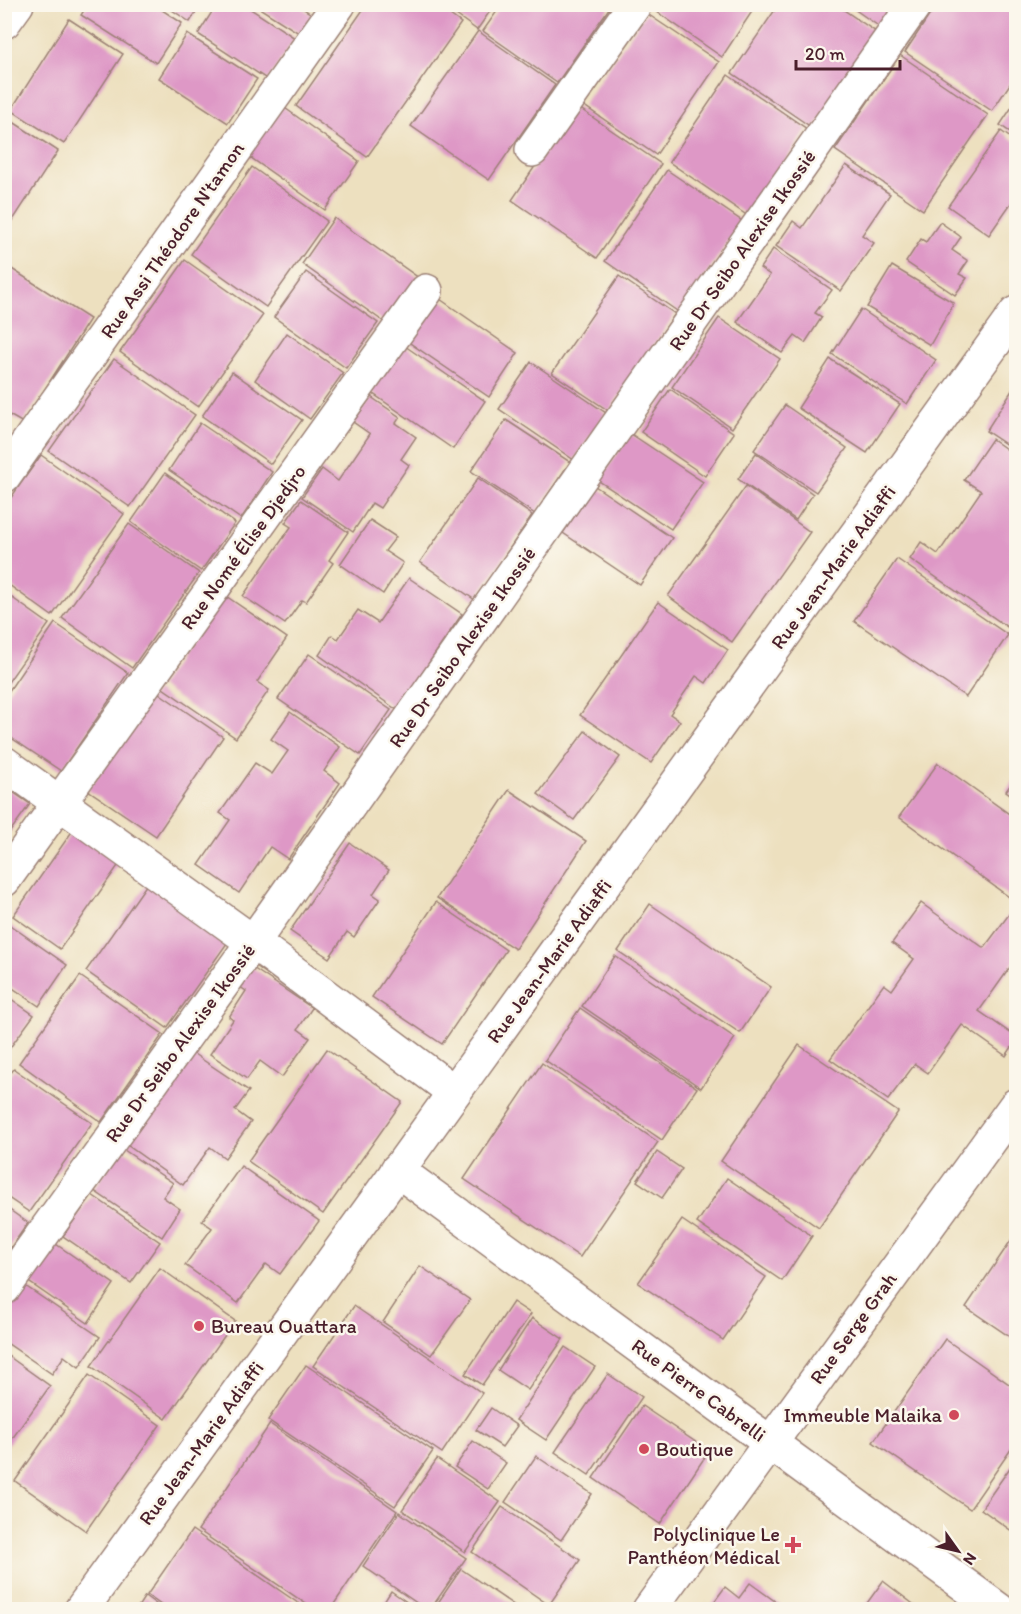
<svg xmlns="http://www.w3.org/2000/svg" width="1021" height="1614" viewBox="0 0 1021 1614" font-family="Itim,sans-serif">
	<rect width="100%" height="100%" fill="#fbf7ec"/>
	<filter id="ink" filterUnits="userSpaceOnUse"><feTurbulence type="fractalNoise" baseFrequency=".0167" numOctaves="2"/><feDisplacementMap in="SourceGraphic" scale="12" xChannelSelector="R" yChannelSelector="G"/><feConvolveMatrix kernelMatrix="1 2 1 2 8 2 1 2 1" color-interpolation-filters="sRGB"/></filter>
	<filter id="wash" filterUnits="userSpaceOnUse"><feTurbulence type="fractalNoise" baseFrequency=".008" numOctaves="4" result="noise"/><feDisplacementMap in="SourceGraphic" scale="24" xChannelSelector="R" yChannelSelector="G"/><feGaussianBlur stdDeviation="1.35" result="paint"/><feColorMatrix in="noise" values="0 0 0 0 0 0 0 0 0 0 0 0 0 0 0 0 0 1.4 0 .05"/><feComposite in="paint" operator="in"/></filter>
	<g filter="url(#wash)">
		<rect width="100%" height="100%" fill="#ede0bf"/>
		<g id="blocks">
			<g fill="#de98c6">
				<path d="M88,4H153L182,23L156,63L81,15Z"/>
				<path d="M163,4H201L190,22Z"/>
				<path d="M217,4H243L295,38L268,80L198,34Z"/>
				<path d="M253,4H303L301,7L317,18L305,37Z"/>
				<path d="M367,4H435L461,23L367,157L296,106Z"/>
				<path d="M441,4H495L477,30Z"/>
				<path d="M502,4H612L557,83L483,31Z"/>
				<path d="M652,4H757L722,57L650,7Z"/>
				<path d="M779,4H835L879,34L814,129L732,73Z"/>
				<path d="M847,4H906L887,32Z"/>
				<path d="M937,4H1016V75L992,111L905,52Z"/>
				<path d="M646,13L719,62L656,155L583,105Z"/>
				<path d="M69,19L123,54L64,144L11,110Z"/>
				<path d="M478,31L555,85L489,180L411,126Z"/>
				<path d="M187,34L257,79L228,123L159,78Z"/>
				<path d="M900,55L988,115L923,210L835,150Z"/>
				<path d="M728,75L807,129L748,216L669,162Z"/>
				<path d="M1016,101V136L1000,125Z"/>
				<path d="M282,106L359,161L325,210L247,155Z"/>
				<path d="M576,106L661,164L597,258L512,200Z"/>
				<path d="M4,116L58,151L4,234Z"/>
				<path d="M1001,131L1016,142V196L989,235L948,206Z"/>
				<path d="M846,165L890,194L862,235L874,243L841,291L776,246L793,221L802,228Z"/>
				<path d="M252,167L327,221L266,307L191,254Z"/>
				<path d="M667,170L742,221L680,313L605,261Z"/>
				<path d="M334,218L426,283L394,329L302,264Z"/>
				<path d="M940,222L961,237L952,250L968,261L959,274L967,278L955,295L906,262L921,239L926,242Z"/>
				<path d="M773,249L832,290L815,313L822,317L805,343L795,336L782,353L737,322L770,275L760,268Z"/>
				<path d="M185,260L263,315L198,407L120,352Z"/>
				<path d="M4,264L90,319L23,423L4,412Z"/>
				<path d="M892,266L954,303L930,345L867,307Z"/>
				<path d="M306,272L378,323L346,368L274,317Z"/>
				<path d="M619,276L675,314L609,411L552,373Z"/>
				<path d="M437,297L518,353L489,397L407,341Z"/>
				<path d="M861,309L936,360L907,404L832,354Z"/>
				<path d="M719,318L780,359L732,428L672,387Z"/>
				<path d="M287,333L343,373L310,419L255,380Z"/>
				<path d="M402,344L485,401L453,449L369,391Z"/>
				<path d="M114,359L195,415L130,507L49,451Z"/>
				<path d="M830,359L900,404L867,453L798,408Z"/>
				<path d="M531,362L606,413L574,460L499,409Z"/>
				<path d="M232,372L302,420L271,464L202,416Z"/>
				<path d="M1016,384V451L986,431Z"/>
				<path d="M670,389L734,433L705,476L641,432Z"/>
				<path d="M371,397L400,417L396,423L416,437L401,459L409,465L380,508L372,503L353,532L302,497L322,469L338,481L370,434L353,422Z"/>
				<path d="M785,405L847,448L816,492L754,450Z"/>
				<path d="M506,420L570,462L535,514L471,471Z"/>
				<path d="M200,423L272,472L241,519L169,470Z"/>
				<path d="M631,434L703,482L671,529L599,481Z"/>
				<path d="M992,439L1016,456V633L910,559L921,542L938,554L981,491L964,480Z"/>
				<path d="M756,453L813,494L796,520L738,479Z"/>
				<path d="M41,455L124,514L52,616L5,582V506Z"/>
				<path d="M165,473L235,523L201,571L131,522Z"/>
				<path d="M478,478L532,515L475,600L420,562Z"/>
				<path d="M595,486L672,538L640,585L563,533Z"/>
				<path d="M746,486L810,532L732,642L668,596Z"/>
				<path d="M301,500L348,532L329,560L333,563L306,602L302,600L285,624L243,596L291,527L285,523Z"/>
				<path d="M370,520L396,537L385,551L403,563L383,594L340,564Z"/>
				<path d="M129,524L199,573L132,668L62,618Z"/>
				<path d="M897,559L1008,635L966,697L854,621Z"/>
				<path d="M409,578L462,614L397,710L319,655L332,635L338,639L358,610L378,623Z"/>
				<path d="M4,592L49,624L4,688Z"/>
				<path d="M223,594L287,638L257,682L269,690L236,738L160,686Z"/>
				<path d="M658,602L728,650L706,683L696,676L670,714L680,721L651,763L580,715Z"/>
				<path d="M55,623L128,673L61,771L4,733V698Z"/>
				<path d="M309,654L391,710L360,755L278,699Z"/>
				<path d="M156,691L223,737L156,836L88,790Z"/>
				<path d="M290,712L340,747L324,771L340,783L288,859L270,847L239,893L199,865L230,820L220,813L255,763L272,774L288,751L271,739Z"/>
				<path d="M585,731L620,757L574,820L538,794Z"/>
				<path d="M938,763L1016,819V902L899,817Z"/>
				<path d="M1016,777V798L1006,791Z"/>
				<path d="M4,786L30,804L4,840Z"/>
				<path d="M509,790L586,841L515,949L437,898Z"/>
				<path d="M73,830L120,863L60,949L13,916Z"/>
				<path d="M350,843L389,870L373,894L380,899L354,937L347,932L329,958L290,931Z"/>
				<path d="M149,881L230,939L167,1028L86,971Z"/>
				<path d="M436,902L506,950L442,1044L372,997Z"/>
				<path d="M921,903L984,948L1010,913L1016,918V959L979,1011L1016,1037V1041L1006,1056L962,1025L928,1073L915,1064L888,1100L830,1059L884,984L892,990L914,959L892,943Z"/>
				<path d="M650,904L771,987L740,1033L618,951Z"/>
				<path d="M4,921L67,965L39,1006L4,982Z"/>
				<path d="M615,956L735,1038L701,1088L582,1006Z"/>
				<path d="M250,966L312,1008L298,1029L310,1038L282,1077L260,1061L247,1079L210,1054L233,1020L229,1017L246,991L237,985Z"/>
				<path d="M80,976L163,1034L101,1122L19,1063Z"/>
				<path d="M4,994L34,1015L4,1056Z"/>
				<path d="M580,1008L697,1088L662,1140L545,1060Z"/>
				<path d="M799,1045L898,1112L819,1228L721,1161Z"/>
				<path d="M327,1049L402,1102L323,1214L248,1161Z"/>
				<path d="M191,1052L249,1091L235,1110L251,1122L225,1158L210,1147L183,1185L127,1145Z"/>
				<path d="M542,1063L658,1142L580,1257L464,1179Z"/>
				<path d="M14,1069L92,1123L29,1212L4,1195V1081Z"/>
				<path d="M121,1148L173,1183L163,1197L180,1209L162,1237L93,1190Z"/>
				<path d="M657,1152L682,1169L662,1198L637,1181Z"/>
				<path d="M241,1166L319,1221L280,1274L266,1264L238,1303L185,1265L212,1228L202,1221Z"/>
				<path d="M727,1178L812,1236L782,1281L697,1223Z"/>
				<path d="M92,1195L160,1242L131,1283L63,1236Z"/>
				<path d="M4,1206L28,1223L4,1257Z"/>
				<path d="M682,1220L766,1277L723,1340L638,1283Z"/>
				<path d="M1016,1233V1341L966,1307Z"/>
				<path d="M50,1240L114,1284L88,1323L23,1278Z"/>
				<path d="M420,1266L470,1300L431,1355L383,1322Z"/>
				<path d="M160,1268L235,1321L166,1419L91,1366Z"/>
				<path d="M15,1279L100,1337L79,1367L64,1356L52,1374L4,1341V1294Z"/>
				<path d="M513,1302L531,1314L482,1385L465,1374Z"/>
				<path d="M354,1306L482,1393L442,1453L313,1366Z"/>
				<path d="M532,1318L563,1339L528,1390L498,1370Z"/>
				<path d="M945,1339L1016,1389V1442L970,1509L873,1442Z"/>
				<path d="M565,1347L595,1367L546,1440L516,1420Z"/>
				<path d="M4,1353L50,1386L4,1450Z"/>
				<path d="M306,1365L433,1451L395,1506L268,1420Z"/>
				<path d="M608,1374L642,1397L589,1475L555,1452Z"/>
				<path d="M89,1375L160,1425L86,1531L15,1481Z"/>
				<path d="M642,1406L709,1451L660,1524L593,1478Z"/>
				<path d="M491,1408L517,1426L502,1447L476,1430Z"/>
				<path d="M270,1424L397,1511L330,1610H315L198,1530Z"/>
				<path d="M473,1441L506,1463L488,1489L455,1467Z"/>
				<path d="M536,1456L592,1494L561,1540L505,1502Z"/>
				<path d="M437,1459L500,1502L465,1552L402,1510Z"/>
				<path d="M1016,1459V1534L981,1509Z"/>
				<path d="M502,1507L580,1560L549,1605L472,1552Z"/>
				<path d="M399,1512L466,1558L430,1610H427L363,1566Z"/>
				<path d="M192,1530L308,1610H168L147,1595Z"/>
				<path d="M461,1569L521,1610H433Z"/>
				<path d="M883,1581L921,1610H862Z"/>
				<path d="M750,1583L787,1610H708L725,1587L739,1598Z"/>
				<path d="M391,1591L418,1610H379Z"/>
				<path d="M145,1596L164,1610H136Z"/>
			</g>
		</g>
	</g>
	<g filter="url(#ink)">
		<use href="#blocks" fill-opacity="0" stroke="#9c8075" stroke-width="1.5"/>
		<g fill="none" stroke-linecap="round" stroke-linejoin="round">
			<defs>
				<g id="minor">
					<path d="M4,22L17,4"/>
					<path d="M532,150L635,4"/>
					<path d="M4,476L339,4"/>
					<path d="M4,763L253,942L454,1092"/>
					<path d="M4,880L426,291"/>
					<path d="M397,1170L999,1610"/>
					<path d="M4,1288L253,942L915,4"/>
					<path d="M81,1610L1016,313"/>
					<path d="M649,1610L1016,1105"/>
				</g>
			</defs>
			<use href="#minor" stroke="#9c8075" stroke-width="36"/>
			<use href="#minor" stroke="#fff" stroke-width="33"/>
		</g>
	</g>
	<g fill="#d1495b" stroke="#fbf7ec" stroke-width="2">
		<circle cx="199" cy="1326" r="6"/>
		<circle cx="954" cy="1415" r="6"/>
		<circle cx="644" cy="1449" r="6"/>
		<path d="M790 1536h6v6h6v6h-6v6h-6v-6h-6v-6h6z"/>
	</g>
	<g text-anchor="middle" stroke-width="5" stroke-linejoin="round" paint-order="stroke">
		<g font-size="20" fill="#4a1f2b" stroke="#fbf7ec">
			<text transform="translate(172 240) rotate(-55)" y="7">Rue Assi Théodore N'tamon</text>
			<text transform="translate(742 250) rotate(-55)" y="7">Rue Dr Seibo Alexise Ikossié</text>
			<text transform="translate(243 547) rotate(-54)" y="7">Rue Nomé Élise Djedjro</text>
			<text transform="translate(833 567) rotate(-54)" y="7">Rue Jean-Marie Adiaffi</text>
			<text transform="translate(462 647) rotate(-55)" y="7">Rue Dr Seibo Alexise Ikossié</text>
			<text transform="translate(549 961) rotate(-54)" y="7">Rue Jean-Marie Adiaffi</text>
			<text transform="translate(180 1043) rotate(-54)" y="7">Rue Dr Seibo Alexise Ikossié</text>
			<text transform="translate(853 1328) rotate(-54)" y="7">Rue Serge Grah</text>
			<text transform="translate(699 1390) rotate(36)" y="7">Rue Pierre Cabrelli</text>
			<text transform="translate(201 1443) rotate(-54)" y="7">Rue Jean-Marie Adiaffi</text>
		</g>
		<g font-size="20" fill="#4a1f2b" stroke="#fbf7ec" text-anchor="start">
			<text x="211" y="1333">Bureau Ouattara</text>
			<text x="942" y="1422" text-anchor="end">Immeuble Malaika</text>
			<text x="656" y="1456">Boutique</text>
			<text x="780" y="1541" text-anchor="end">Polyclinique Le<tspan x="780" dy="23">Panthéon Médical</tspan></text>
		</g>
	</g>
	<rect width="1021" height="1614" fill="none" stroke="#fbf7ec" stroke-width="24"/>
	<g transform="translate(958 1551) rotate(124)" stroke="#fbf7ec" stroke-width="4.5" paint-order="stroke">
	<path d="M0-4.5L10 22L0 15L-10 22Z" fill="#4a1f2b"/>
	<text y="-9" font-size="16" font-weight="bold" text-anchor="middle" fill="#4a1f2b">N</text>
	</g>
	<path d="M796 60v9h104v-9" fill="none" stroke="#4a1f2b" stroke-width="3"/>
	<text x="805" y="60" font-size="18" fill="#4a1f2b" stroke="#fbf7ec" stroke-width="4.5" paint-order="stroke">20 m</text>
</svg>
